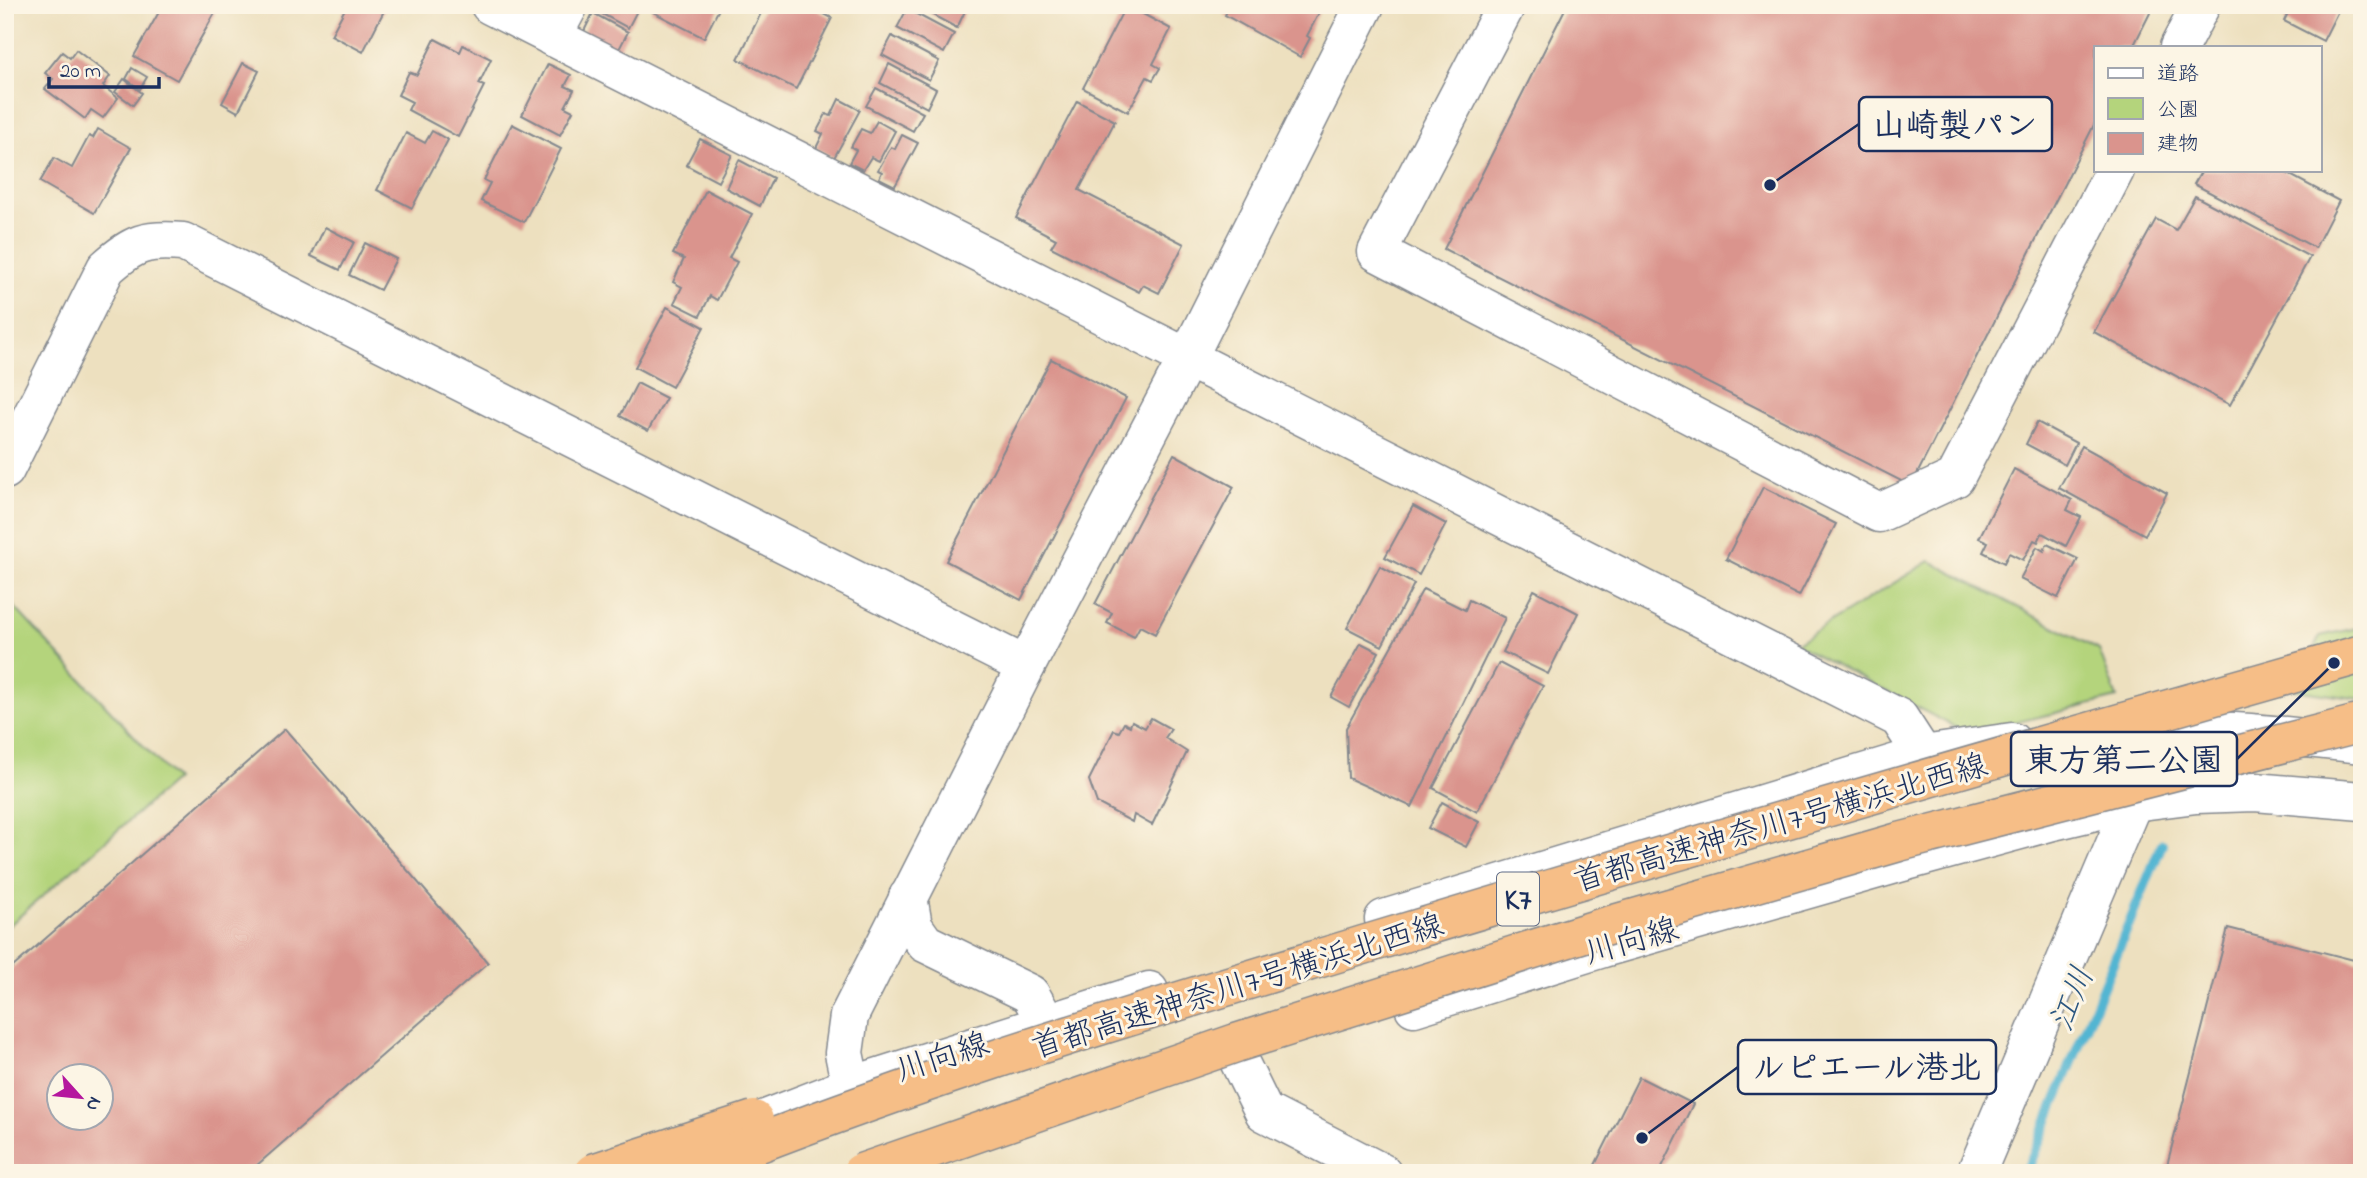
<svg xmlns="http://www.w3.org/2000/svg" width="2367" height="1178" viewBox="0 0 2367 1178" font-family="'Indie Flower','Klee One',sans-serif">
	<rect width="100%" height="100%" fill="#fcf5e5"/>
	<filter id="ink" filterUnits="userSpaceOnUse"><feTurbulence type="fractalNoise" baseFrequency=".0143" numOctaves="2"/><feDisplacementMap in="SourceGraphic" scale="14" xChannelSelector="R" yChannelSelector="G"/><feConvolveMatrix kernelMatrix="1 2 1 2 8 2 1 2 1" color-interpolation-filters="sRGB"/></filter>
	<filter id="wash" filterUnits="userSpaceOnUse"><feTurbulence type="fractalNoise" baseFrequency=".00686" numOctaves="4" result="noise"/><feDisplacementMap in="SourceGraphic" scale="28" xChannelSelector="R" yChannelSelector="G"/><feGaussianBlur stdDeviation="1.57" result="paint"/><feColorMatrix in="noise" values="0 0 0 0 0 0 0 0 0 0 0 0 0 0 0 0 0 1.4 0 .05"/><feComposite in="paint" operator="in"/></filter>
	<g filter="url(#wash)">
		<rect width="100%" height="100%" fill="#ede0bf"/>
		<g fill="#b4d47c" stroke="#68826d" stroke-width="2">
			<path d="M1930,561L2099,650L2117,698L1968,734L1795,644Z"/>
			<path d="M5,597L175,780L5,929Z"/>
			<path d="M2362,627V699L2293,690L2320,636Z"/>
		</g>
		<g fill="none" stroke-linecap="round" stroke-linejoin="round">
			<path stroke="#53b5d2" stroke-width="10" d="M2026,1173L2162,844"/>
		</g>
		<g id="blocks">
			<g fill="#da948d" fill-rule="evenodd">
				<path d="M163,5H201L215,13L177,80L134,56Z"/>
				<path d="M347,5H387L363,52L331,35Z"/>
				<path d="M595,5H640L628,28L593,9Z"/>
				<path d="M653,5H721L704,38L651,11Z"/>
				<path d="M765,5H807L832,18L796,89L738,59Z"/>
				<path d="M914,5H959L966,9L957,28Z"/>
				<path d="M1126,5L1171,29L1153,64L1160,68L1153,80L1147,77L1128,112L1083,88Z"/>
				<path d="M1230,5H1323L1307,36L1310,38L1300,57L1225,15Z"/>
				<path d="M1567,5H2154L2133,47H2096V121L1911,486L1444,249Z"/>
				<path d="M2292,5H2341L2323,41L2284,21Z"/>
				<path d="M907,9L954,34L944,53L897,28Z"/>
				<path d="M593,13L628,32L616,55L581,37Z"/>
				<path d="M892,36L939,61L929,80L882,55Z"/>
				<path d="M435,39L460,52L463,45L491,59L479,84L484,86L458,137L408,110L412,102L398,95L409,72L417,75Z"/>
				<path d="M76,50L110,76L103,86L118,98L103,118L91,110L85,119L45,89L53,79L45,73L62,52L70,58Z"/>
				<path d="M243,63L259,71L238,112L222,103Z"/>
				<path d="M548,64L571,75L565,86L574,90L565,107L573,111L560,135L522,115Z"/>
				<path d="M889,64L936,89L927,108L880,83Z"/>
				<path d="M132,68L147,77L140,89L126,79Z"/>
				<path d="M124,79L142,93L133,105L115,92Z"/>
				<path d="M876,88L923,113L913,131L866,106Z"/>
				<path d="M839,99L860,110L834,158L816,148L823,134L817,131L826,114L831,116Z"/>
				<path d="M1077,101L1115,121L1079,190L1184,244L1159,293L1143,285L1139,292L1051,247L1056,239L1016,218Z"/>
				<path d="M877,121L895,131L879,161L871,157L863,170L849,163L856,150L851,147L861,129L870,133Z"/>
				<path d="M512,124L561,149L524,222L481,201L490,183L484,180Z"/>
				<path d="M98,129L131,148L94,213L40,182L54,158L72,168L89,136L93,138Z"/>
				<path d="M432,131L448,140L412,208L377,190L406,133L425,143Z"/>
				<path d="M902,135L918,143L895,186L879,178L882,172L878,170L891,147L895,149Z"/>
				<path d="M700,139L732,155L718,182L686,165Z"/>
				<path d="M739,160L773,178L760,206L726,188Z"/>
				<path d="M2202,170H2281L2339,201L2315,248L2194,184Z"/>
				<path d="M706,190L752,214L729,258L737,262L717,300L710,296L700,316L674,303L682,287L673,282L684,259L673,254Z"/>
				<path d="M2195,196L2310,257L2230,405L2094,332L2156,219L2176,230Z"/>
				<path d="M325,227L354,242L340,270L311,256Z"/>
				<path d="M365,243L396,259L380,290L349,275Z"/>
				<path d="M667,307L704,327L672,387L635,367Z"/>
				<path d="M1051,359L1126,398L1021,600L946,561Z"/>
				<path d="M637,383L666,398L648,431L620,416Z"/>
				<path d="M2037,422L2076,443L2065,465L2026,444Z"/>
				<path d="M2082,446L2167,493L2145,535L2059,488Z"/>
				<path d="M1174,454L1234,487L1155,634L1140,626L1134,637L1107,623L1112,613L1095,604Z"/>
				<path d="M2014,469L2072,500L2067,510L2081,517L2066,546L2042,533L2038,542L2034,540L2023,560L2009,553L2004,563L1983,552L1988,542L1979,538Z"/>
				<path d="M1763,487L1836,524L1799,596L1726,559Z"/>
				<path d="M1413,506L1446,524L1419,575L1385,557Z"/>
				<path d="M2047,544L2078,559L2058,598L2020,579L2037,547L2044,551Z"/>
				<path d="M1380,566L1414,584L1382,646L1347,628Z"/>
				<path d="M1423,589L1465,610L1469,600L1505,618L1412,807L1348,778L1346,728Z"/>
				<path d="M1534,590L1578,613L1548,674L1503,652Z"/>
				<path d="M1361,643L1379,652L1349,707L1331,697Z"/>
				<path d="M1499,663L1543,686L1477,812L1433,788Z"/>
				<path d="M1151,718L1171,729L1165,738L1187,752L1152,825L1134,815L1132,822L1097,803L1089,780L1114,730L1119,732L1124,723L1130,726L1132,721L1145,728Z"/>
				<path d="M285,729L488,963L248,1173H5V974ZM60,1076H102V1118H60Z"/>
				<path d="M1442,802L1479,822L1466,847L1428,828Z"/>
				<path d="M2228,928L2362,962V1173H2165Z"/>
				<path d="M1639,1077L1693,1104L1659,1173H1591Z"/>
			</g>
		</g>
	</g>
	<g filter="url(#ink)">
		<use href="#blocks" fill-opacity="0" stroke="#84888e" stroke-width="2"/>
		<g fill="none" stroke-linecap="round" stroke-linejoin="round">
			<defs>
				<g id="minor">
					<path d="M490,5L1899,718L1923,755"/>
					<path d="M1506,5L1377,252L1879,513L1955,478L2115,170"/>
					<path d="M552,37L569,5"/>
					<path d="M2179,47L2201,5"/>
					<path d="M5,470L106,268C134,243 145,239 183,242L1026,666"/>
					<path d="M2117,732C2199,726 2280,735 2362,744"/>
					<path d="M908,897L913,926L925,943L1030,994L1046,1022"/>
					<path d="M1384,919L1923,755L2012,742"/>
					<path d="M1414,1007L1603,948L1899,863L2053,821L2133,802L2196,794L2255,792L2362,801"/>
					<path d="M1239,1061L1264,1112L1382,1173"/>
					<path d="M851,1086L844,1053L849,1016L1026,666L1187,359L1365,5"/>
					<path d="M722,1136L851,1086L1149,991"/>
					<path d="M1976,1173L2133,802"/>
				</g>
			</defs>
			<use href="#minor" stroke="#84888e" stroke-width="41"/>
			<use href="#minor" stroke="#fff" stroke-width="38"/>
			<defs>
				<g id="highway-bridge">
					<path d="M593,1173L754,1120"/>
					<path d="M684,1173C907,1081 1140,1013 1370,943C1700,843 2031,748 2362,654"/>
					<path d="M861,1173L1236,1043L1597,929L1899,842L2362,723"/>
				</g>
			</defs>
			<use href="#highway-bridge" stroke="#84888e" stroke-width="41" stroke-linecap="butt"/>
			<use href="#highway-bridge" stroke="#f6be87" stroke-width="38"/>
		</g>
	</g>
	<g text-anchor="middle" stroke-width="6" stroke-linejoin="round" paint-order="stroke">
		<rect fill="#fcf5e5" stroke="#5e6a86" stroke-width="2" x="1497" y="872.5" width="42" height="53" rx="5"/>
		<g font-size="30" font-weight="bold" fill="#1b2f5e">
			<text x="1518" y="909">K7</text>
		</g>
		<g font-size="32" fill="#1b2f5e" stroke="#fcf5e5">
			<text transform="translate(1780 822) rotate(-16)" y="11">首都高速神奈川7号横浜北西線</text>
			<text transform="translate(1631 940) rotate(-16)" y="11">川向線</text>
			<text transform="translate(1237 985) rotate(-17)" y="11">首都高速神奈川7号横浜北西線</text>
			<text transform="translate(942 1056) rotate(-18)" y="11">川向線</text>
		</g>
		<g font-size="33" font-style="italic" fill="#2c5781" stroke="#fcf5e5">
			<text transform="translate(2070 998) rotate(-68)" y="12">江川</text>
		</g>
	</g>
	<path fill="none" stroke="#1b2f5e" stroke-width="2.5" d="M1770 185L1859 124M2334 663L2237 759M1642 1138L1738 1067"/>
	<g fill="#1b2f5e" stroke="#fcf5e5" stroke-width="2.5">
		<circle cx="1770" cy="185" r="7"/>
		<circle cx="2334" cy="663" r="7"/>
		<circle cx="1642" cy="1138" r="7"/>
	</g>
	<g fill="#fcf5e5" stroke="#1b2f5e" stroke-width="2.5">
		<rect x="1859" y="97" width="193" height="54" rx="7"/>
		<rect x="2011" y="732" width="226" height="54" rx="7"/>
		<rect x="1738" y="1040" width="258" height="54" rx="7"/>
	</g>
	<g font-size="33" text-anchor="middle" font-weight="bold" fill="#1b2f5e">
		<text x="1955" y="136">山崎製パン</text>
		<text x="2124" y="771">東方第二公園</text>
		<text x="1867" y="1078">ルピエール港北</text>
	</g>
	<rect width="2367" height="1178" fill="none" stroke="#fcf5e5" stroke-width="28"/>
	<rect x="2094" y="46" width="228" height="126" fill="#fcf5e5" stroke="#a2a6af" stroke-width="2"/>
	<rect x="2108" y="68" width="35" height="10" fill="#ffffff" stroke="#a2a6af" stroke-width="2"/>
	<text x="2157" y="80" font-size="21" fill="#1b2f5e">道路</text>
	<rect x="2108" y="98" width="35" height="21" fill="#b4d47c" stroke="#a2a6af" stroke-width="2"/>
	<text x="2157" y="116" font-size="21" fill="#1b2f5e">公園</text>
	<rect x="2108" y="133" width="35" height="21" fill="#da948d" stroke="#a2a6af" stroke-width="2"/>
	<text x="2157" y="150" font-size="21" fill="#1b2f5e">建物</text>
	<g transform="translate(80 1097) rotate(117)"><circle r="33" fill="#fcf5e5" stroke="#a2a6af" stroke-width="2"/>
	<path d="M0-5L12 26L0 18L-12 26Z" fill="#b5179e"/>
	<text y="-10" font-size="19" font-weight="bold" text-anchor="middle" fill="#1b2f5e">N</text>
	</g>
	<path d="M49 77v10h110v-10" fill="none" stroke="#1b2f5e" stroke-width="3.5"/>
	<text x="60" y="77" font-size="21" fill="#1b2f5e" stroke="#fcf5e5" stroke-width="5" paint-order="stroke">20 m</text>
</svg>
